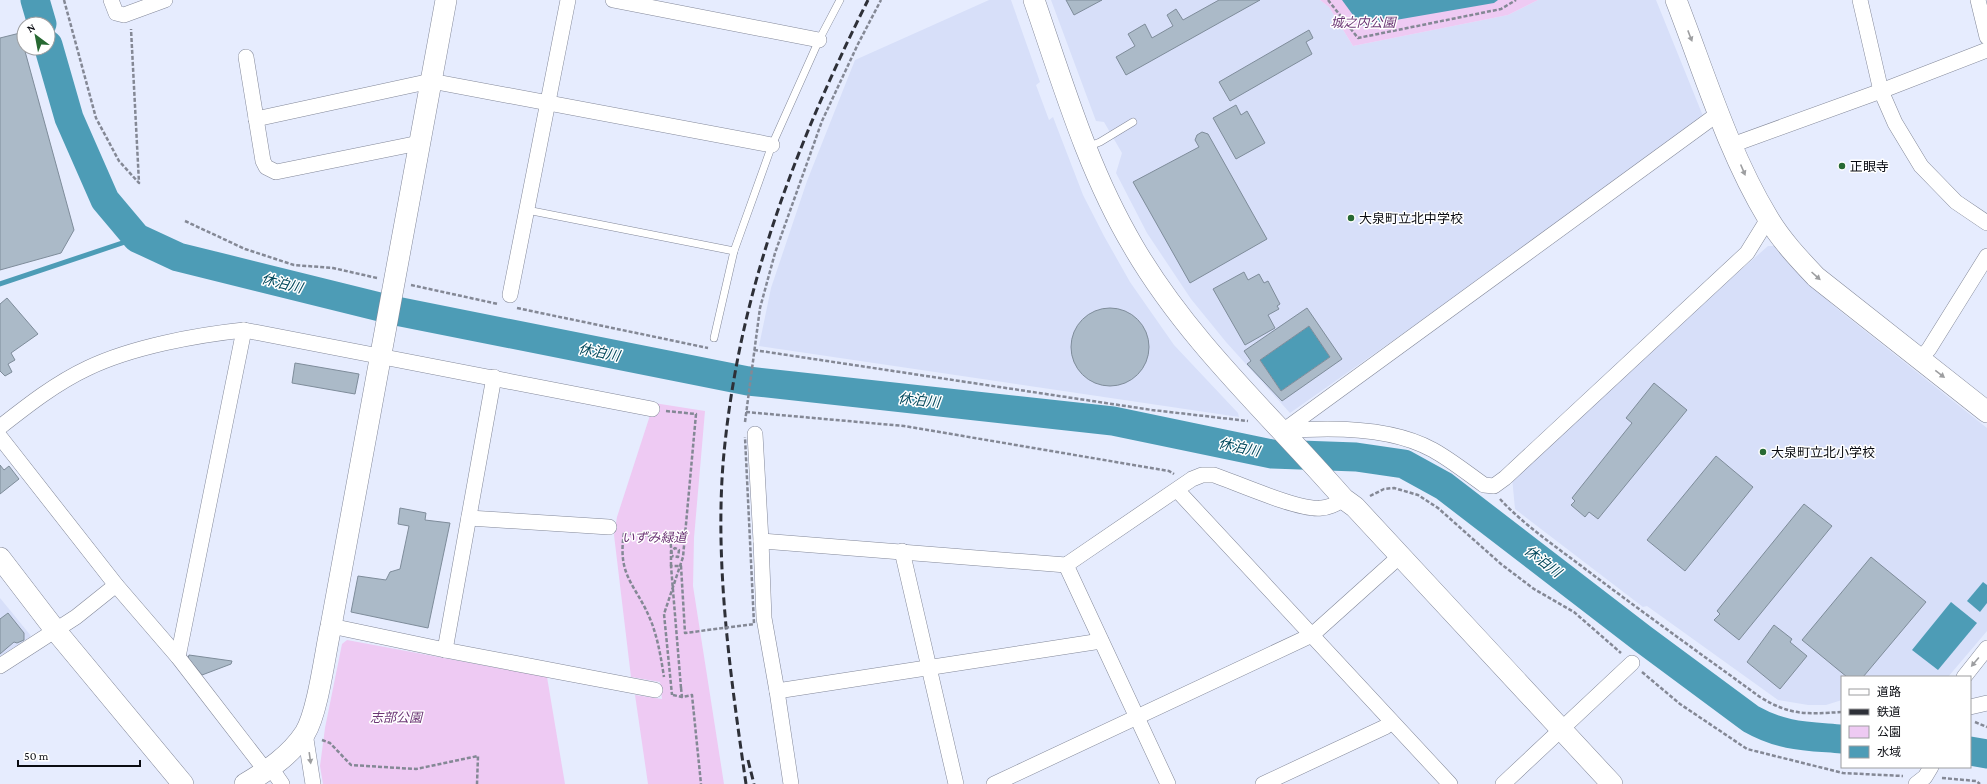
<svg xmlns="http://www.w3.org/2000/svg" width="1987" height="784" viewBox="0 0 1987 784" font-family="'Crimson Pro','Noto Sans JP',serif">
	<rect width="100%" height="100%" fill="#e6ecfe"/>
	<g fill="#d7dff9">
		<path d="M989,0H1011L1040,82L1036,85L1049,120L1053,117L1083,195L1104,236L1130,282L1174,345L1238,413L1239,417L759,346L771,288L807,181L855,60Z"/>
		<path d="M1051,0H1320L1329,7L1353,46L1508,15L1538,0H1656L1703,116L1469,287L1290,413L1226,342L1191,299L1147,233L1116,173L1122,153L1104,122L1096,121Z"/>
		<path d="M1768,246H1774L1795,270L1835,307L1987,428V631L1948,677H1842V700L1826,705H1808L1778,700L1647,606L1643,607L1515,509L1512,477L1685,319Z"/>
		<path d="M0,598L31,636L0,658Z"/>
	</g>
	<g fill="#eecaf3">
		<path d="M1320,0H1538L1508,15L1353,46L1329,7Z"/>
		<path d="M654,403L705,411L694,538L693,586L724,784H648L635,695L662,699L660,682L631,677L614,535L617,517Z"/>
		<path d="M347,640L547,677L565,784H323L320,766L325,728L342,644Z"/>
	</g>
	<g fill="#4d9cb6">
		<path d="M1342,0H1498L1494,3L1361,26Z"/>
		<path d="M1309,326L1330,357L1281,391L1260,360Z"/>
		<path d="M1983,582L1987,585V603L1980,612L1967,601Z"/>
		<path d="M1951,602L1977,623L1938,670L1912,650Z"/>
	</g>
	<g fill="none" stroke-linecap="round" stroke-linejoin="round">
		<path stroke="#4d9cb6" stroke-width="5" d="M0,284L137,238"/>
		<g stroke="#4d9cb6" stroke-width="29">
			<path d="M35,0L42,24"/>
			<path d="M48,45L69,118L105,200L137,238L178,257L396,311L748,381L1113,421L1272,454L1356,457L1404,464L1444,486L1643,639L1751,719C1783,737 1807,736 1842,739"/>
			<path d="M1970,751L1987,754"/>
		</g>
	</g>
	<g fill="#abbac8" stroke="#7e8c9a" fill-rule="evenodd">
		<path d="M1066,0H1102L1074,15Z"/>
		<path d="M1219,0H1260L1126,75L1116,57L1135,46L1128,34L1145,24L1152,38L1173,26L1167,15L1176,9L1183,20Z"/>
		<path d="M1309,30L1313,38L1306,42L1312,54L1230,101L1219,82Z"/>
		<path d="M20,33L74,230L61,253L0,270V38Z"/>
		<path d="M1236,105L1241,115L1247,111L1265,143L1236,159L1213,118Z"/>
		<path d="M1202,132L1208,134L1267,239L1190,283L1133,182L1199,147L1195,140L1197,135Z"/>
		<path d="M1244,272L1248,280L1259,274L1264,283L1268,281L1280,304L1277,306L1279,309L1268,315L1275,328L1245,345L1213,289Z"/>
		<path d="M7,298L38,334L11,353L15,360L8,364L12,372L5,376L0,371V304Z"/>
		<circle cx="1110" cy="347" r="39"/>
		<path d="M1307,308L1342,359L1282,401L1247,364L1251,361L1244,351ZM1309,326L1330,357L1281,391L1260,360Z"/>
		<path d="M295,363L359,374L355,394L292,383Z"/>
		<path d="M1654,383L1687,410L1598,519L1589,512L1585,517L1571,505L1575,501L1572,498L1632,423L1626,418Z"/>
		<path d="M1716,456L1753,487L1685,571L1647,540Z"/>
		<path d="M0,465L4,470L9,466L19,479L0,494Z"/>
		<path d="M1804,504L1832,526L1739,640L1714,620L1720,614L1717,611Z"/>
		<path d="M400,508L426,513L425,520L450,523L428,628L351,612L358,576L386,580L390,572L400,569L409,526L398,524Z"/>
		<path d="M1871,557L1926,602L1863,677H1847L1802,640Z"/>
		<path d="M8,613L24,633V640L17,643L14,642L0,654V619Z"/>
		<path d="M1774,625L1792,639L1790,642L1807,656L1780,689L1747,662Z"/>
		<path d="M189,655L232,661L231,664L202,675L188,658Z"/>
	</g>
	<g fill="none" stroke-linecap="round" stroke-linejoin="round">
		<defs>
			<g id="lane">
				<path d="M1087,147L1100,142L1133,122"/>
				<path d="M527,210L734,251"/>
				<path d="M714,338L734,251L772,145L819,40L840,0"/>
			</g>
			<g id="street">
				<path d="M111,0L116,13L124,15L165,0"/>
				<path d="M613,0L819,40"/>
				<path d="M1860,0L1881,91L1895,123L1921,166L1956,202L1987,223"/>
				<path d="M1978,0L1987,37"/>
				<path d="M246,57L263,161L266,167L276,172L419,143"/>
				<path d="M256,119L431,81L772,145"/>
				<path d="M1732,145L1881,91L1987,50"/>
				<path d="M510,295L568,0"/>
				<path d="M1920,359L1929,349L1987,256"/>
				<path d="M0,427C28,405 56,383 88,368C132,347 196,335 244,330L652,409"/>
				<path d="M1282,431C1329,427 1392,427 1433,450C1451,460 1467,473 1484,485L1494,486L1505,478L1747,253L1768,219"/>
				<path d="M1283,431L1719,113"/>
				<path d="M755,434L761,541"/>
				<path d="M0,437L116,585L178,657L266,771"/>
				<path d="M1177,490L1450,784"/>
				<path d="M469,518L609,527"/>
				<path d="M902,551L956,784"/>
				<path d="M1066,565L1168,784"/>
				<path d="M331,626L445,650L655,690"/>
				<path d="M445,650L494,377"/>
				<path d="M178,657L244,330"/>
				<path d="M0,666L76,617L116,585"/>
				<path d="M1964,677L1987,648"/>
				<path d="M777,691L1101,641"/>
				<path d="M1970,707L1987,703"/>
				<path d="M305,733L313,784"/>
				<path d="M271,768L282,784"/>
				<path d="M791,784L777,691L764,618L761,541L1066,565L1192,479L1202,475H1214C1237,483 1300,511 1321,508C1330,508 1337,503 1344,499"/>
				<path d="M994,784L1312,635L1400,556"/>
				<path d="M1263,784L1385,727L1391,722"/>
				<path d="M1503,784L1632,663"/>
				<path d="M1916,784L1925,777L1931,767"/>
			</g>
			<g id="secondary">
				<path d="M1034,0C1063,84 1088,170 1133,246C1176,320 1235,381 1293,443C1310,461 1327,480 1344,499L1355,507L1612,784"/>
				<path d="M1676,0C1704,72 1728,152 1768,218C1781,240 1799,259 1816,277L1987,412"/>
				<path d="M0,558L56,631L183,784"/>
				<path d="M245,784C268,770 290,756 305,733C318,712 325,653 331,626L446,0"/>
			</g>
		</defs>
		<use href="#lane" stroke="#838899" stroke-width="8"/>
		<use href="#street" stroke="#838899" stroke-width="16"/>
		<use href="#secondary" stroke="#838899" stroke-width="22"/>
		<g stroke="#848895" stroke-width="2.5" stroke-dasharray="4 2" stroke-linecap="butt">
			<path d="M64,0L96,118L119,161L139,183L131,29"/>
			<path d="M1328,0L1358,38L1501,9L1516,0"/>
			<path d="M185,221L245,249L294,265L333,268L377,278"/>
			<path d="M411,285L498,304"/>
			<path d="M517,308L708,348"/>
			<path d="M754,350L1152,410L1248,421"/>
			<path d="M666,411L696,414L683,557L664,614L672,695"/>
			<path d="M746,412L904,426L1169,471L1174,474"/>
			<path d="M745,422L760,308L775,253L822,121L858,44L881,0"/>
			<path d="M1370,496L1384,489L1394,488L1418,495L1438,508L1501,564L1534,589L1574,612L1621,653"/>
			<path d="M1500,499C1524,525 1555,546 1584,568C1642,612 1701,654 1760,697C1791,716 1807,714 1842,712"/>
			<path d="M624,533C617,577 636,584 651,621C658,639 661,658 664,677"/>
			<path d="M624,533L685,540"/>
			<path d="M670,538L672,556"/>
			<path d="M1642,672L1680,704L1747,749L1843,773L1903,776"/>
			<path d="M681,688L682,697"/>
			<path d="M673,695L682,697L692,695L701,784"/>
			<path d="M1975,722L1987,727"/>
			<path d="M322,740L330,743L351,765L416,769L478,756L477,784"/>
			<path d="M1942,778L1976,781L1980,784"/>
		</g>
		<use href="#lane" stroke="#fff" stroke-width="7"/>
		<use href="#street" stroke="#fff" stroke-width="15"/>
		<use href="#secondary" stroke="#fff" stroke-width="21"/>
		<g stroke="#2e3038" stroke-width="3" stroke-dasharray="8 4" stroke-linecap="butt">
			<path d="M748,760L754,784"/>
			<path d="M746,784C731,680 715,569 723,464C737,297 794,148 868,0"/>
		</g>
		<g stroke="#848895" stroke-width="2.5" stroke-dasharray="4 2" stroke-linecap="butt">
			<path d="M671,566V551L675,548L679,550L678,557L672,556"/>
			<path d="M681,688L671,566H681L685,633L754,624L745,437"/>
		</g>
	</g>
	<defs><path id="oneway-solid" d="M-6-.8H1V-3.2L6.5 0L1 3.2V.8H-6Z"/></defs>
	<g fill="#9d9ea0">
		<use href="#oneway-solid" transform="translate(1690 36) rotate(69)"/>
		<use href="#oneway-solid" transform="translate(1743 170) rotate(67)"/>
		<use href="#oneway-solid" transform="translate(1816 276) rotate(42)"/>
		<use href="#oneway-solid" transform="translate(1940 374) rotate(38)"/>
		<use href="#oneway-solid" transform="translate(1975 662) rotate(130)"/>
		<use href="#oneway-solid" transform="translate(310 758) rotate(82)"/>
	</g>
	<g fill="#276933" stroke="#fff" stroke-width="1.5">
		<circle cx="1842" cy="166" r="4"/>
		<circle cx="1351" cy="218" r="4"/>
		<circle cx="1763" cy="452" r="4"/>
	</g>
	<g text-anchor="middle" stroke-width="3" stroke-linejoin="round" paint-order="stroke">
		<g font-size="13" font-style="italic" fill="#6b3574" stroke="#fff">
			<text x="1363" y="27">城之内公園</text>
			<text x="654" y="542">いずみ緑道</text>
			<text x="396" y="722">志部公園</text>
		</g>
		<g font-size="13" fill="#0a0c12" stroke="#fff" text-anchor="start">
			<text x="1850" y="171">正眼寺</text>
			<text x="1359" y="223">大泉町立北中学校</text>
			<text x="1771" y="457">大泉町立北小学校</text>
		</g>
		<g font-size="14" font-style="italic" fill="#00485b" stroke="#fff">
			<text transform="translate(282 283) rotate(14)" y="5">休泊川</text>
			<text transform="translate(599 352) rotate(11)" y="5">休泊川</text>
			<text transform="translate(919 400) rotate(6)" y="5">休泊川</text>
			<text transform="translate(1239 447) rotate(12)" y="5">休泊川</text>
			<text transform="translate(1543 561) rotate(37)" y="5">休泊川</text>
		</g>
	</g>
	<rect x="1841" y="676" width="130" height="92" fill="#ffffff" stroke="#9d9ea0"/>
	<rect x="1849" y="689" width="20" height="6" fill="#ffffff" stroke="#9d9ea0"/>
	<text x="1877" y="696" font-size="12" fill="#0a0c12">道路</text>
	<rect x="1849" y="709" width="20" height="6" fill="#2e3038" stroke="#9d9ea0"/>
	<text x="1877" y="716" font-size="12" fill="#0a0c12">鉄道</text>
	<rect x="1849" y="726" width="20" height="12" fill="#eecaf3" stroke="#9d9ea0"/>
	<text x="1877" y="736" font-size="12" fill="#0a0c12">公園</text>
	<rect x="1849" y="746" width="20" height="12" fill="#4d9cb6" stroke="#9d9ea0"/>
	<text x="1877" y="756" font-size="12" fill="#0a0c12">水域</text>
	<g transform="translate(36 36) rotate(328)"><circle r="19" fill="#ffffff" stroke="#9d9ea0"/>
	<path d="M0-3L7 15L0 10L-7 15Z" fill="#276933"/>
	<text y="-6" font-size="11" font-weight="bold" text-anchor="middle" fill="#0a0c12">N</text>
	</g>
	<path d="M18 760v6h122v-6" fill="none" stroke="#0a0c12" stroke-width="2"/>
	<text x="24" y="760" font-size="12" fill="#0a0c12" stroke="#ffffff" stroke-width="3" paint-order="stroke">50 m</text>
</svg>
